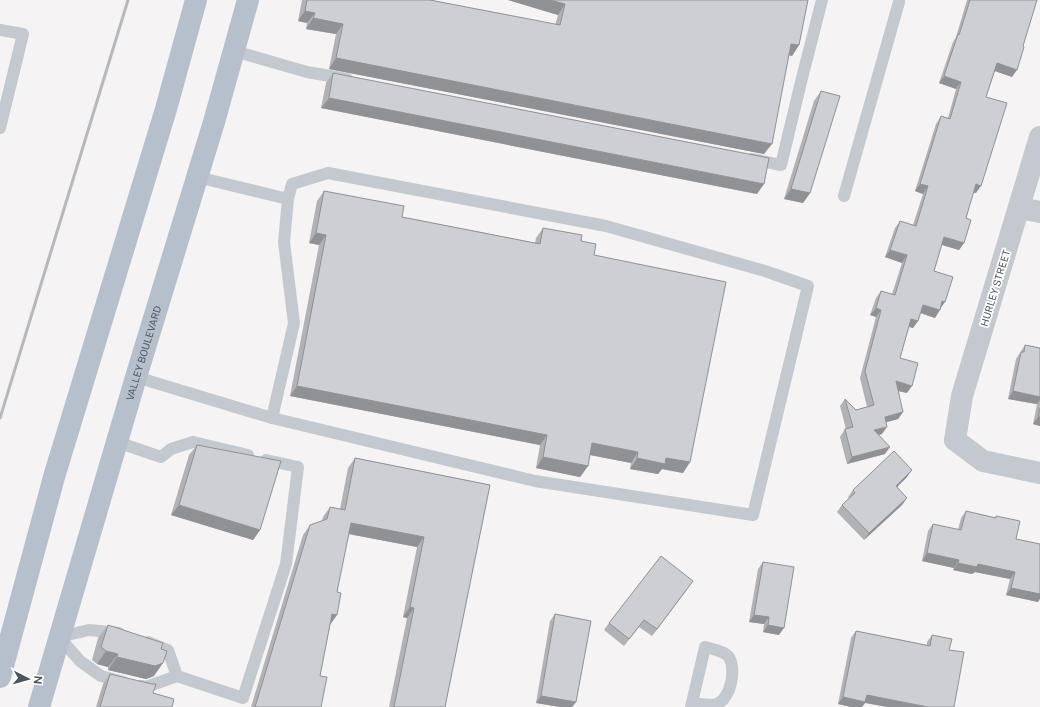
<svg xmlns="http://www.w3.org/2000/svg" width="1040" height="707" viewBox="0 0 1040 707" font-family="'Public Sans',sans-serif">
	<rect width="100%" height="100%" fill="#f5f3f3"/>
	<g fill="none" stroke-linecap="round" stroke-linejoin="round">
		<g stroke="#c3c9cf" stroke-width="12">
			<path d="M0,30L23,34L0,128"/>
			<path d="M234,51L307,72L347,79"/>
			<path d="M752,159L781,165L802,78L822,0"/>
			<path d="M197,177L288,199L284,242L294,323L272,418"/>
			<path d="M844,196L899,2"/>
			<path d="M136,377L272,418L535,481L753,515L808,286L765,271L606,226L328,173L292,184L288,199"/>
			<path d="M117,442L161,457L171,449L193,442L248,455"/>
			<path d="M119,633L89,630L59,637L80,661L101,676L123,682"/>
			<path d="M148,642L168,650L177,676"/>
			<path d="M141,686L146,687L177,676L243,698L286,564L298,467L266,460"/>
			<path d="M691,707L705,647C712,649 722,650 728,656C737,667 731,699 717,704C709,706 701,704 692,703"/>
		</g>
		<g stroke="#c3c9cf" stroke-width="22">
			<path d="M1040,137L962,396L955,440L983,461L1040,473"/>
			<path d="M1019,208L1040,212"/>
		</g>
		<g stroke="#b6c0cd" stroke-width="22">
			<path d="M0,677L54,477L166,109L196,0"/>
			<path id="s1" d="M39,707L136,377L214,122L248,0"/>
		</g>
		<path stroke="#b6b8bc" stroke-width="3" d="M0,418L128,0"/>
	</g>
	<g fill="#b0b2b6">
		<path d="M302,0H430L555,25L558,15L508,0H808L799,45L792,56L789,55L764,154L329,69L336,34L306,29L307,23L298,21Z"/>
		<path d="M967,0H1037L1012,77L995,71L986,97L976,193L973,192L966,218L964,243L959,250L942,245L934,271L940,309L935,318L920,313L918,321L913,328L909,327L900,358L907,393L898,391L903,412L898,419L886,422L882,434L879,435L885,454L847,464L840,437L845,429H846L840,406L845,399L856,410L867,407L860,378L876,317L870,315L876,298L881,291L892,294L902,263L885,257L895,228L900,221L913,225L923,194L915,191L936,124L941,116L948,118L956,89L939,83L953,42L956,37Z"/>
		<path d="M333,73L757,194L321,108L326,83Z"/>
		<path d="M821,91L810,193L803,203L784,199L814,101Z"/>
		<path d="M324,191L402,217L535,243L536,238L543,228L581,241L594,255L690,462L683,473L662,469L658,474L630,469L631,463L590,455L588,466L580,477L536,468L540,445L290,396L319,245L309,243L317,201Z"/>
		<path d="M1025,345L1040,348V426L1033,424L1037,404L1008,399L1016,359Z"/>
		<path d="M197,445L260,530L253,540L171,515L189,455Z"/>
		<path d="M355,458L490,485L445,707H389L407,618L403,617L417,547L348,534L320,676L321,707H251L303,535L310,525L322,521L323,517L330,507L340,509L348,468Z"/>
		<path d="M907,477L897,487L907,498L902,505L864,540L837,512L842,505L849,498L848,497L853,490Z"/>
		<path d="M966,511L995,518L996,516L1016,539L1038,602L1006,595L1010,579L975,572L972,574L953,570L954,568L922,561L928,531L933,524L958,530L961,518Z"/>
		<path d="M763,562L779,635L763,632L764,624L749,622L758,569Z"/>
		<path d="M688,588L652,636L639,627L624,646L604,630L609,623Z"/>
		<path d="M555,614L576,702L572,707H560L536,703L550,621Z"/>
		<path d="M108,625L154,676L146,679L108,670V667L97,664L92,660L98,638Z"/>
		<path d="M856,631L927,645V642L932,635L949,650L865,703L862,707H851L838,704L851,638Z"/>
		<path d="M110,674L153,693L172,707H96L103,684Z"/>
	</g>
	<g fill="#909194">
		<path d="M508,0H550L565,4L558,15Z"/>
		<path d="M305,11L315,13L307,23L298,21Z"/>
		<path d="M313,18L343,24L336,34L306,29Z"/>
		<path d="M791,44L799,45L792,56L784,54Z"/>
		<path d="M336,58L772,144L764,154L329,69Z"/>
		<path d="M997,63L1017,70L1012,77L992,70Z"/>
		<path d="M944,76L961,82L956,89L939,83Z"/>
		<path d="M329,98L764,184L757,194L321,108Z"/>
		<path d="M920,184L928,186L923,194L915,191Z"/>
		<path d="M976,184L981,186L976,193L971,192Z"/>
		<path d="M791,189L810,193L803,203L784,199Z"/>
		<path d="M316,233L326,235L319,245L309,243Z"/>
		<path d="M944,237L964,243L959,250L939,244Z"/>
		<path d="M890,250L907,255L902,263L885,257Z"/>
		<path d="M942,301L945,302L940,309Z"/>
		<path d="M923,305L940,310L935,318L918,312Z"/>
		<path d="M876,308L881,310L876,317L870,315Z"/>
		<path d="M911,319L918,321L913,328L906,326Z"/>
		<path d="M896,381L912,386L907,393L890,389Z"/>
		<path d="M297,386L547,435L540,445L290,396Z"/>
		<path d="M1013,391L1040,397V400L1037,404L1008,399Z"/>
		<path d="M903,412L898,419L880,424L885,417Z"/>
		<path d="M1038,417H1040V426L1033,424Z"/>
		<path d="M887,427L882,434L869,437L874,430Z"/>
		<path d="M592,443L638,452L631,463L585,454Z"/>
		<path d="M890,447L885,454L847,464L852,457Z"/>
		<path d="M543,457L588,466L580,477L536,468Z"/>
		<path d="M637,458H666L690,462L683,473L662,469L658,474L630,469Z"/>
		<path d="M912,470L907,477L891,493L896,486Z"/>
		<path d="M907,498L902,505L864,540L869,533Z"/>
		<path d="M179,505L260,530L253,540L171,515Z"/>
		<path d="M351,523L424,537L417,547L344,533Z"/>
		<path d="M927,553L959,560L954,568L922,561Z"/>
		<path d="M958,563L978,564L1015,572L1010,579L975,572L972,574L953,570Z"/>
		<path d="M693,581L688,588L652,636L657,629Z"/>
		<path d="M1011,588L1040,594V599L1038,602L1006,595Z"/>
		<path d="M410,607L414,608L407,618L403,617Z"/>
		<path d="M332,614L337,615L330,625Z"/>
		<path d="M754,615L769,617L764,624L749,622Z"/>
		<path d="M768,625L784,628L779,635L763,632Z"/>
		<path d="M106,651L118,654L108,667L97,664Z"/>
		<path d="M117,657L163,663L154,676L146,679L108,670Z"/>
		<path d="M867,695L928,707H887L865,703L862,707H851L838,704L843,697Z"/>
		<path d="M541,696L576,702L572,707H560L536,703Z"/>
	</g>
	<g fill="#cdcfd4" stroke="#909194">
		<path d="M307,0H430L560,25L565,4L550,0H808L799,45L791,44L772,144L336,58L343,24L313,18L315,13L305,11Z"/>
		<path d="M970,0H1037L1023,46L1024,47L1017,70L997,63L986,97L1007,103L981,186L976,184L966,218L971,220L964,243L944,237L934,271L953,277L945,302L942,301L940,310L923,305L918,321L911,319L900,358L918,363L912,386L896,381L903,412L885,417L887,427L874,430L890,447L852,457L845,429L853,427L845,399L856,410L874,405L865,371L881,310L876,308L881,291L895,295L907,255L890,250L900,221L916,226L928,186L920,184L941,116L950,119L961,82L944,76L958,34L959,35Z"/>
		<path d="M333,73L769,158L764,184L329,98Z"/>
		<path d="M821,91L840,96L810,193L791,189Z"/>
		<path d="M324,191L404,206L402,217L540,244L543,228L582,235L581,241L596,244L594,255L726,282L690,462L666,458L665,464L637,458L638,452L592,443L588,466L543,457L547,435L297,386L326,235L316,233Z"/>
		<path d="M1025,345L1040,348V397L1013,391L1021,352H1024Z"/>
		<path d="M1040,408V417H1038Z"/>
		<path d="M197,445L281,461L260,530L179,505Z"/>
		<path d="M894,451L912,470L896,486L907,498L869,533L842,505L855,493L853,490Z"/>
		<path d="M355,458L490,485L445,707H394L414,608L410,607L424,537L351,523L337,592L341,593L337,615L332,614L320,676L327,677L321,707H255L310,525L327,519L330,507L345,510Z"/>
		<path d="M966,511L996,518V516L1020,521L1016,539L1040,544V594L1011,588L1015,572L978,564L977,567L958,563L959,560L927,553L933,524L961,530Z"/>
		<path d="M661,556L693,581L657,629L644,620L629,639L609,623Z"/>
		<path d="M763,562L794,567L784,628L768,625L769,617L754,615Z"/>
		<path d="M555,614L591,621L576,702L541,696Z"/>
		<path d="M108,625L163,643L161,649L167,651L163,663L155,666L117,657L118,654L106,651L101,647Z"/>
		<path d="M856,631L930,646L932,635L952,639L949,650L964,652L954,707H928L867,695L865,702L843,697Z"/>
		<path d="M110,674L152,684H156L153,693L174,699L172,707H100Z"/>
	</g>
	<g text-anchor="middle" stroke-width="3.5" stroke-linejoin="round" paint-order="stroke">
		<g font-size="10" fill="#4d545e" stroke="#fff">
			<text transform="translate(995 288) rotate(-73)" y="4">HURLEY STREET</text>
			<text dy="4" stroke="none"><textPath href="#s1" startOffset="369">VALLEY BOULEVARD</textPath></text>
		</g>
	</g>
	<g transform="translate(28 679) rotate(96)" stroke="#ffffff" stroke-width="3" paint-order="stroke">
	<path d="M0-3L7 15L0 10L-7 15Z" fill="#4d545e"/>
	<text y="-6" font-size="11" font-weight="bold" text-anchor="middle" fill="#4d545e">N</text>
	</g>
</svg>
